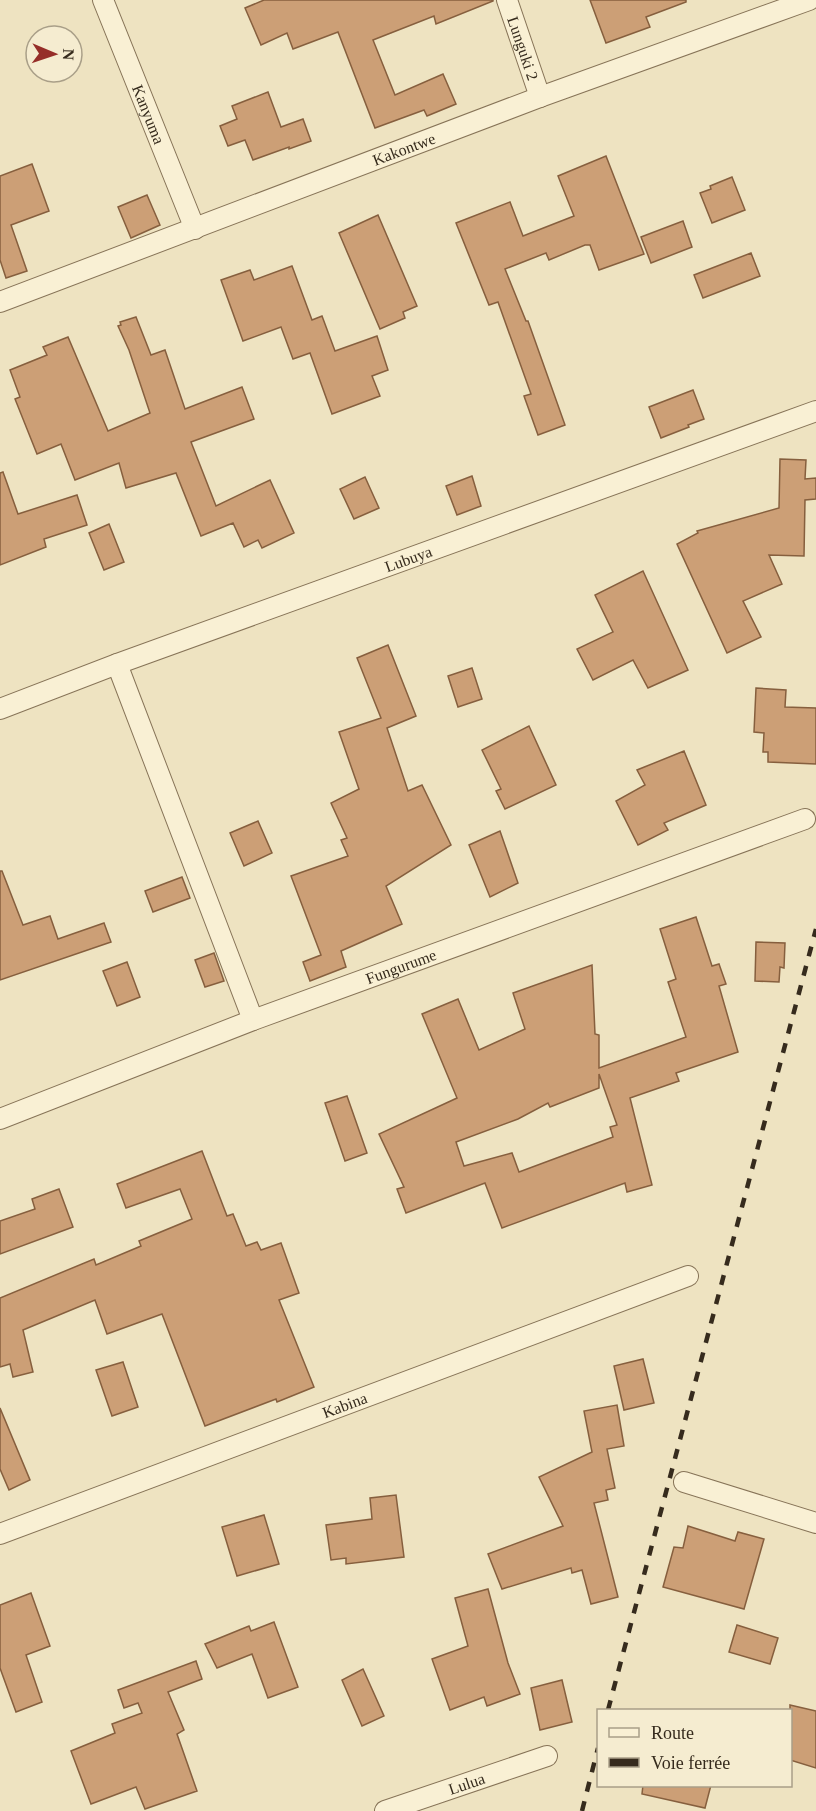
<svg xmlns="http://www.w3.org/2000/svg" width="816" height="1811" viewBox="0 0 816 1811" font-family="Georgia,serif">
	<rect width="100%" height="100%" fill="#eee3c1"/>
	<g fill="#cc9f76" stroke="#865f3e" stroke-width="1.5" fill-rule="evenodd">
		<path d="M264,0H493V1L436,24L434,16L373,40L395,95L443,74L456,104L427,116L424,110L375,128L338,32L293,49L287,33L261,45L245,8Z"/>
		<path d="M590,0H686V2L646,17L650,27L606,43Z"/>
		<path d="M268,92L281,127L303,119L311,141L289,149V147L253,160L245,140L228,146L220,126L237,119L232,106Z"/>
		<path d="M606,156L644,254L599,270L590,245H585L549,260L546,253L505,269L526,321H528L565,425L538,435L524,396L531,394L498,302L489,305L456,223L510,202L523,236L574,216L558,176Z"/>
		<path d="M32,164L49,211L11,225L27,271L6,278L0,260V176Z"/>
		<path d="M732,177L745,210L712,223L700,193L711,189L710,186Z"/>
		<path d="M147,195L160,225L131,238L118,207Z"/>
		<path d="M378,215L417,306L403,312L405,318L380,329L339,233Z"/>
		<path d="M683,221L692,247L651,263L641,237Z"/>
		<path d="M751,253L760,276L703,298L694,275Z"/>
		<path d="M292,266L312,320L322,316L335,351L377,336L388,370L372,376L380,396L332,414L310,353L293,359L281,327L243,341L221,280L250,270L254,280Z"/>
		<path d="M136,317L151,355L165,350L185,409L242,387L254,419L191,442L216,506L270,480L294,533L262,548L258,540L244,547L233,523L201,536L176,473L126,488L119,463L75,480L61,444L37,454L15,399L20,397L10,370L47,355L43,347L68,337L108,431L150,413L129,350L118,326L121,325L120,322Z"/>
		<path d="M693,390L704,419L688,425L689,427L661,438L649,407Z"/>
		<path d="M780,459L806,460L805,479L816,478V499L805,500L804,556L769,555L782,584L743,601L761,637L727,653L677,544L698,533L697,531L779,508Z"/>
		<path d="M3,472L18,514L77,495L87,525L44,539L46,547L0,565V473Z"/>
		<path d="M472,476L481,506L457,515L446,486Z"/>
		<path d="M365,477L379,508L354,519L340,489Z"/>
		<path d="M109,524L124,562L104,570L89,533Z"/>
		<path d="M643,571L688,670L648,688L633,660L593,680L577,649L613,632L595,595Z"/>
		<path d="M388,645L416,716L387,728L408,791L422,785L451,845L386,886L402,924L341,951L346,967L310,981L303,962L321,955L291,876L348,856L341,840L347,838L331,803L359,789L339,732L381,718L357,658Z"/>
		<path d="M472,668L482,699L458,707L448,676Z"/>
		<path d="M756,688L786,690L785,707L816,708V764L768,762V752H763L764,733L754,732Z"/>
		<path d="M529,726L556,785L505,809L496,791L501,789L482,750Z"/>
		<path d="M684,751L706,805L664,823L668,830L638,845L616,801L645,785L637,770Z"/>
		<path d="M258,821L272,853L244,866L230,833Z"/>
		<path d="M500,831L518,883L490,897L469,845Z"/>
		<path d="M0,871H2L23,925L50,916L58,939L104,923L111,942L0,980Z"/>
		<path d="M182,877L190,898L153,912L145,891Z"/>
		<path d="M696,917L712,966L719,964L726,984L719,986L738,1052L676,1073L679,1081L630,1098L652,1185L627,1192L625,1183L502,1228L485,1183L406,1213L397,1189L404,1187L379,1134L457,1098L422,1014L458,999L479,1050L525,1029L513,993L592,965L595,1034L599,1035V1068L686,1037L668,982L676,979L660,929ZM599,1074L617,1125L610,1127L613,1137L519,1172L512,1153L464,1166L456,1142L518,1119L548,1103L550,1107L599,1088Z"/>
		<path d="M756,942L785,943L784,968L780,967L779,982L755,981Z"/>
		<path d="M214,953L224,981L205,987L195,960Z"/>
		<path d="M127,962L140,997L117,1006L103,971Z"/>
		<path d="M347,1096L367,1153L345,1161L325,1103Z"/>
		<path d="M202,1151L227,1216L233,1214L246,1246L257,1242L261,1250L281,1243L299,1293L279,1300L314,1387L277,1402L276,1399L205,1426L162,1314L107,1334L95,1300L23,1330L33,1372L13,1377L10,1364L0,1367V1298L94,1259L96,1265L141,1246L139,1241L192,1219L180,1189L126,1208L117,1184Z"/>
		<path d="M59,1189L73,1227L0,1254V1221L35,1209L32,1199Z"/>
		<path d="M643,1359L654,1403L624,1410L614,1366Z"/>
		<path d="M123,1362L138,1407L112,1416L96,1370Z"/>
		<path d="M617,1405L624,1446L607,1449L615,1488L606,1490L608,1500L594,1503L618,1597L591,1604L582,1570L572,1573L571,1568L502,1589L488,1554L563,1526L539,1477L592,1452L584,1411Z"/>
		<path d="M0,1408L30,1480L9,1490L0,1469Z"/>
		<path d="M396,1495L404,1557L346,1564V1558L331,1560L326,1525L372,1519L370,1498Z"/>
		<path d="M264,1515L279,1564L237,1576L222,1527Z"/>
		<path d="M688,1526L735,1541L738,1532L764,1539L744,1609L663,1587L674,1547L683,1548Z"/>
		<path d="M488,1589L508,1663L520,1694L487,1706L484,1697L450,1710L432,1659L468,1646L455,1598Z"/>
		<path d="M31,1593L50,1646L26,1655L42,1702L16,1712L0,1668V1605Z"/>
		<path d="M274,1622L298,1687L268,1698L252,1654L217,1668L205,1644L249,1626L251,1631Z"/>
		<path d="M737,1625L778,1638L770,1664L729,1652Z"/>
		<path d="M196,1661L202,1679L168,1692L184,1730L177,1734L197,1791L145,1809L136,1787L91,1804L71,1751L115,1733L112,1724L142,1713L138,1703L124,1708L118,1690Z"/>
		<path d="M363,1669L384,1716L362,1726L342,1680Z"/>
		<path d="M562,1680L572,1722L540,1730L531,1688Z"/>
		<path d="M790,1705L816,1711V1768L790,1760Z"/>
		<path d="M643,1785H711L705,1808L642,1794Z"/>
	</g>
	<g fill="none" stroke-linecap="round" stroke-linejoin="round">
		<defs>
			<g id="minor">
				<path id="s1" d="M103,0L195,229"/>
				<path id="s2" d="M507,0L540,97"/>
				<path id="s3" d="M0,302L540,97L809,0"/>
				<path d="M117,664L253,1020"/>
				<path id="s4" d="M0,709L117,664L816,411"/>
				<path id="s5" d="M0,1119L253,1020L805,819"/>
				<path d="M684,1482L816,1523"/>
				<path id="s6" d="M0,1534L688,1276"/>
				<path id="s7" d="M385,1811L547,1756"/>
			</g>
		</defs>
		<use href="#minor" stroke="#877458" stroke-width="22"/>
		<use href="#minor" stroke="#f9f0d4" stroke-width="20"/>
		<g stroke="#362b1d" stroke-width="4.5" stroke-dasharray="10 10" stroke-linecap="butt">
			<path d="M608,1710L816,929"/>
			<path d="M582,1811L598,1748"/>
		</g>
	</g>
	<g text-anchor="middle" stroke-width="4.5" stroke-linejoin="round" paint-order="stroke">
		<g font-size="16" fill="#362b1d" stroke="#f5ecd0">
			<text dy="6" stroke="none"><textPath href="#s2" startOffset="51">Lunguki 2</textPath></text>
			<text dy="6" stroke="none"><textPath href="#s1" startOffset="123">Kanyuma</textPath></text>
			<text dy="6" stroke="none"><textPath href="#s3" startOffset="432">Kakontwe</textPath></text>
			<text dy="6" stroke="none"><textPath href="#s4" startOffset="435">Lubuya</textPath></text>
			<text dy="6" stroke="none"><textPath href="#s5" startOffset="429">Fungurume</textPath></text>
			<text dy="6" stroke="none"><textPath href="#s6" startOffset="368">Kabina</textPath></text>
			<text dy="6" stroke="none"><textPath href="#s7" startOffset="86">Lulua</textPath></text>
		</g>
	</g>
	<rect x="597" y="1709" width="195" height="78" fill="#f5ecd0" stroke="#a99f88" stroke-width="1.5"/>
	<rect x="609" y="1728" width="30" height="9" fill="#f9f0d4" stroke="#a99f88" stroke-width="1.5"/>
	<text x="651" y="1739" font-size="18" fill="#362b1d">Route</text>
	<rect x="609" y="1758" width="30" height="9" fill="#362b1d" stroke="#a99f88" stroke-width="1.5"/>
	<text x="651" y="1769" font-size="18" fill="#362b1d">Voie ferrée</text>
	<g transform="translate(54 54) rotate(92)"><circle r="28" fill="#f5ecd0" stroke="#a99f88" stroke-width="1.5"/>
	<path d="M0-4.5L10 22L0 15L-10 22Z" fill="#962e29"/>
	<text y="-9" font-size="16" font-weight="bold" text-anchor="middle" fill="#362b1d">N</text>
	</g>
</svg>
